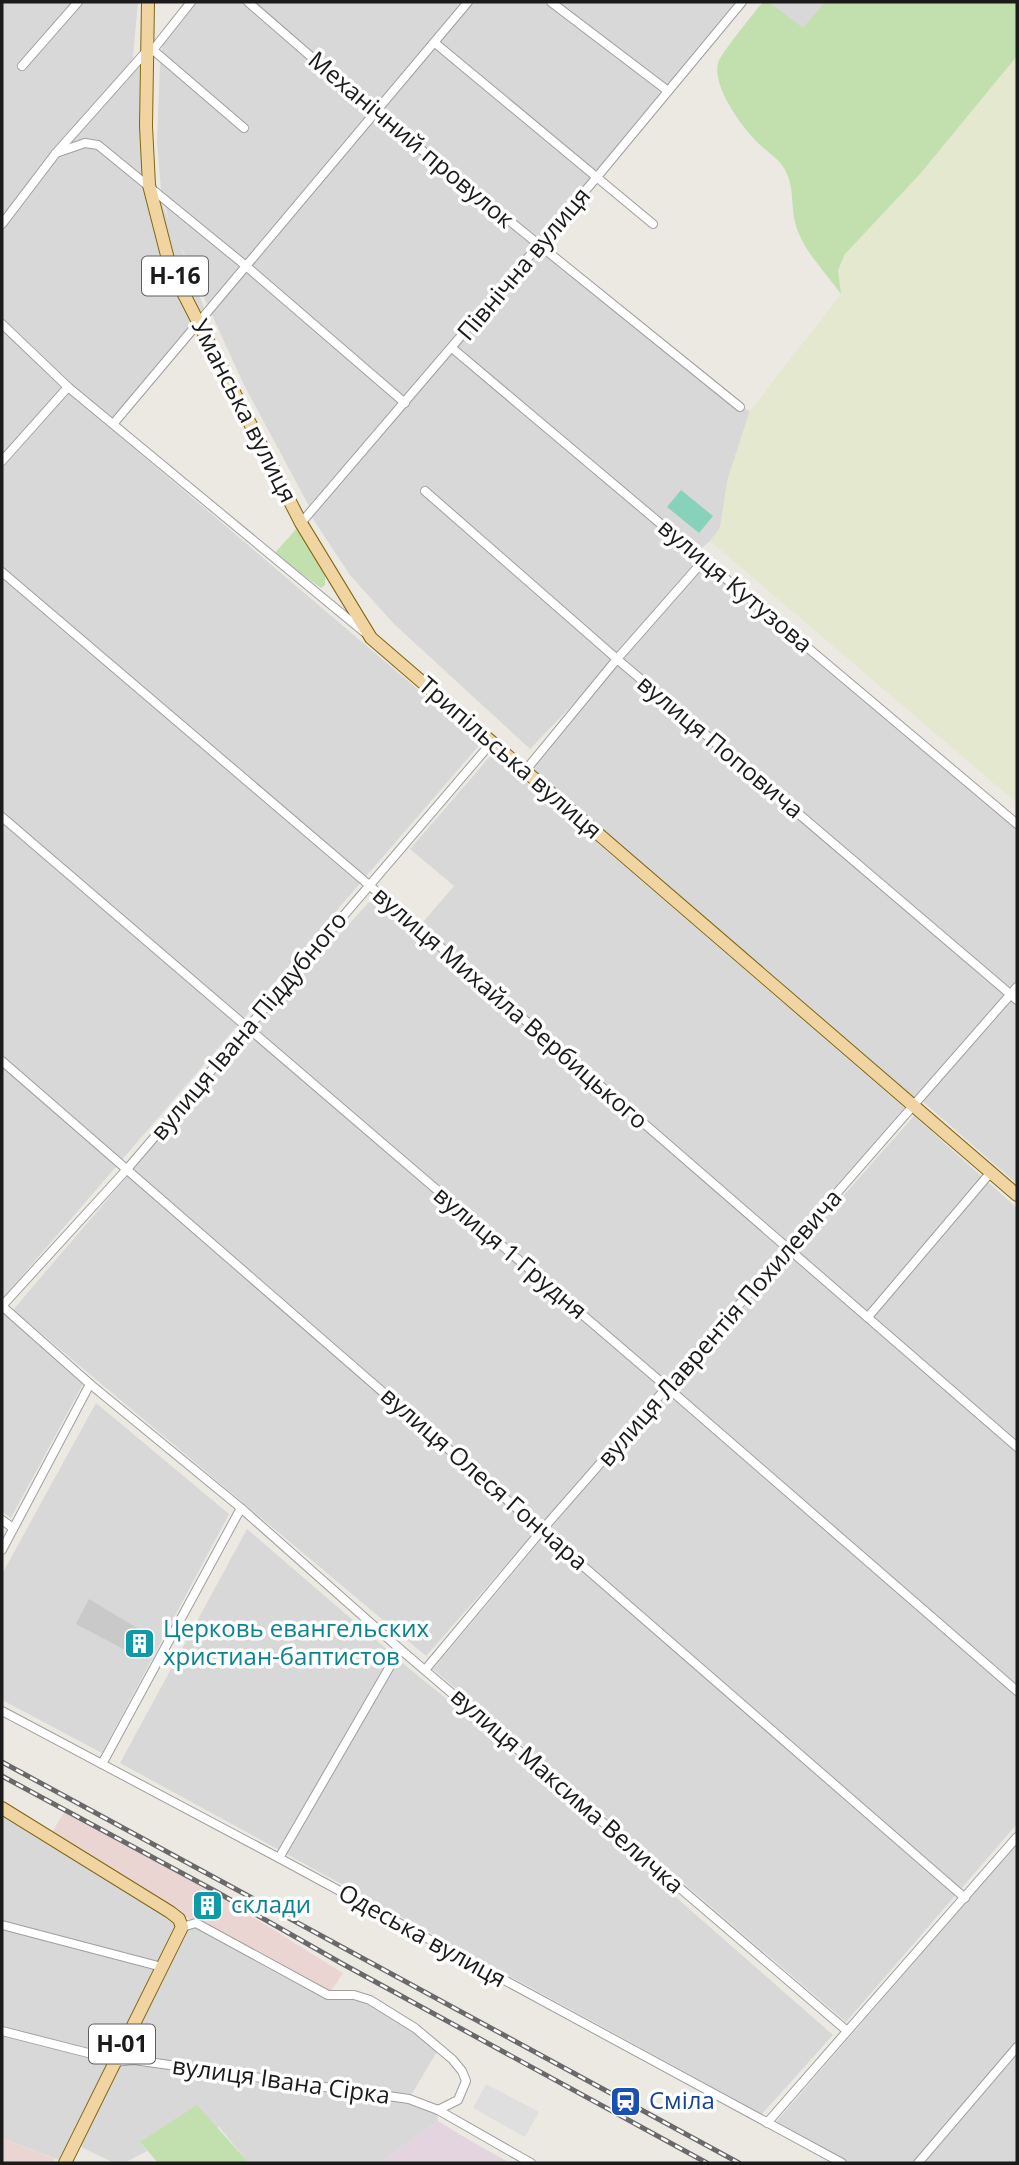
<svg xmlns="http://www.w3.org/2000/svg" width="1019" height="2165" viewBox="0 0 1019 2165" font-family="'Open Sans',sans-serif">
	<rect width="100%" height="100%" fill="#ebe9e2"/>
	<g fill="#d9d8d8">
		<path d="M2,2H138L132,68L147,67L149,185L158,193L169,221L161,190L157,142L160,64L163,41L195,2H738L522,260L309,506L244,385L180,245L206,313L114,423L68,387L2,461Z"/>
		<path d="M769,2H825L803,29Z"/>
		<path d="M538,246L740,407L750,411L728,478L720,528L710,541L696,553L1017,824V1184L921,1100L916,1106L525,771L607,669L530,749L394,624L350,575L311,516Z"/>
		<path d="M69,393L481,743L2,1299V469Z"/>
		<path d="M493,753L906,1109L426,1656L13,1310L246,1037L371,900L412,935L454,886L410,849Z"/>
		<path d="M914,1116L1017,1208V1824L846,2022L433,1669L586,1486Z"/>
		<path d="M2,1312L83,1384L11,1518L2,1511Z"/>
		<path d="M96,1403L229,1514L102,1753L2,1700V1574Z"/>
		<path d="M247,1529L405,1665L500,1743L833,2035L762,2114L120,1763Z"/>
		<path d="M2,1808L179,1920L162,1966L2,1924Z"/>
		<path d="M1017,1844V2163H851L776,2122Z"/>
		<path d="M196,1925L328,1996H354L369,2002L414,2029L438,2050L410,2097L114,2062L183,1927Z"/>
		<path d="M2,1927L161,1968L112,2061L2,2030Z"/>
		<path d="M2,2032L112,2063L64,2162L2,2138Z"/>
		<path d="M133,2062L409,2100L437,2111L438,2121L379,2163H249L219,2127L140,2142L147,2151L124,2163H114L75,2144L114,2064Z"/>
	</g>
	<g fill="#ebd5d2">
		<path d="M64,1812L216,1894L343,1973L329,1994L197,1922L171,1911L50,1836Z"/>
		<path d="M2,2138L55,2159L52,2163H2Z"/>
	</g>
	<path fill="#e4d4df" d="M438,2121L464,2137L510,2163H379Z"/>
	<path fill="#c9c9c9" d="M89,1599L155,1639L144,1660L76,1624Z"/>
	<path fill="#e4e8cf" d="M1017,56V803L710,541L720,528L728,478L750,411L841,294L838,270L845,254L920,174Z"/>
	<g fill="#c1e0ad">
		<path d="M763,2H769L803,28L825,2H1017V56L920,174L845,254L838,270L841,294C825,272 801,248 795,222C791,205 794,190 787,174C781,159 769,154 758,143C742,127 712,87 718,63C721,53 754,13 763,2Z"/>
		<path d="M298,527L325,576V585L321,588L274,554Z"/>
		<path d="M197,2105L249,2163H158L140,2142Z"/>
	</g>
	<path fill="#88d2bc" d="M681,490L713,516L699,533L667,507Z"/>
	<path fill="#dfdfdf" d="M486,2084L539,2112L525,2137L473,2108Z"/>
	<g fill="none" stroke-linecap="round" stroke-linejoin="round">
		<defs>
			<g id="street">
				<path d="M248,2L376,113L740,407"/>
				<path d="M551,2L668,91"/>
				<path d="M435,43L653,224"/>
				<path d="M153,50L244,128"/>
				<path d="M22,66L78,2"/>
				<path d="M56,153L85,143L98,145L246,266L405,403"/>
				<path d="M2,224L56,153L144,54L153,50L191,2"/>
				<path d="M2,324L68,387L364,632"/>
				<path d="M452,348L1017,824"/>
				<path d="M114,423L468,2"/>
				<path d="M2,461L68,387"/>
				<path d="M425,491L617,659L1017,1000"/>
				<path d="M301,523L597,177L742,2"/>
				<path d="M2,572L369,885L1017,1447"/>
				<path d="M525,771L617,659L704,560"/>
				<path d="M2,817L668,1388L1017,1691"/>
				<path d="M2,1061L965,1898"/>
				<path d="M2,1306L90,1384L241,1508L400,1649L846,2030"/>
				<path d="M2,1306L128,1168L492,742"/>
				<path d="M868,1317L991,1172"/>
				<path d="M2,1520L13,1528"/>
				<path d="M2,1550L90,1384"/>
				<path d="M425,1670L542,1530L1017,987"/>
				<path d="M2,1711L279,1858L842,2163"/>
				<path d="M102,1764L241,1508"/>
				<path d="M279,1858L400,1649"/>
				<path d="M2,1925L162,1967"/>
				<path d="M182,1927L196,1923L328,1995H354L370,2000L415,2028L452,2059L462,2071L466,2081L458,2100L438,2110L531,2163"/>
				<path d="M2,2031L100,2056L113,2062L134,2060L409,2099L438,2110"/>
				<path d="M767,2123L1017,1837"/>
				<path d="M918,2163L1017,2047"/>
			</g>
			<g id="primary">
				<path d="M148,2L146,126L149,185L170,267L301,523L371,638L1017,1195"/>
				<path d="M2,1808L170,1912L179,1919L182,1927L65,2163"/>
			</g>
		</defs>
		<use href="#street" stroke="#9f9f9f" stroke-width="10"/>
		<use href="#primary" stroke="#816611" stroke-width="14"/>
		<use href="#street" stroke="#fff" stroke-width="8"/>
		<use href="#primary" stroke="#f0d5a2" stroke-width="12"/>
		<defs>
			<g id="rail">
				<path d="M2,1762L739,2163"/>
				<path d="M2,1776L215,1891L341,1963L707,2163"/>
			</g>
		</defs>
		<use href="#rail" stroke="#696969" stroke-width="5"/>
		<use href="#rail" stroke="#fff" stroke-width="2.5" stroke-dasharray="8" stroke-linecap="butt"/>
	</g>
	<defs>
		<symbol id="building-square" viewBox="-11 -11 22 22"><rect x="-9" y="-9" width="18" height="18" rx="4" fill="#0f9aa8" stroke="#fff"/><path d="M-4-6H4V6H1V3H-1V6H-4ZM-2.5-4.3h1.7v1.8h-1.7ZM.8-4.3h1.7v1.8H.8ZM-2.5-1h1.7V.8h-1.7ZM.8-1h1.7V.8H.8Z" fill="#fff"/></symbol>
		<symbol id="station-square" viewBox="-11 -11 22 22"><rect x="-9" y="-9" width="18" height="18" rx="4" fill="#1a4fb4" stroke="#fff"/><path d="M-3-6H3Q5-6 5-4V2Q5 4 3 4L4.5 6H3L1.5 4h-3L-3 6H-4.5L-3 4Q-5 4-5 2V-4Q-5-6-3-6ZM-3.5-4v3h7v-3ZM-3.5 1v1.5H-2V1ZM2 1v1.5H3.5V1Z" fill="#fff"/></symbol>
	</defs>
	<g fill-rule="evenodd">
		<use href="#building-square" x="122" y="1626" width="35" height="35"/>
		<use href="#building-square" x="190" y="1888" width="35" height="35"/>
		<use href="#station-square" x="608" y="2084" width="35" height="35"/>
	</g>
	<g text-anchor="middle" stroke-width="7" stroke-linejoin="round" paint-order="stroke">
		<g fill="#fff" stroke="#5f5f5f" stroke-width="2">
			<rect x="142" y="256.5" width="66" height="39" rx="5"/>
			<rect x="89" y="2024.5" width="66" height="39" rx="5"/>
		</g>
		<g font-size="23" font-weight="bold" fill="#1b1b1b">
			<text x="175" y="284">Н-16</text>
			<text x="122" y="2052">Н-01</text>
		</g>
		<g font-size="24" fill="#1b1b1b" stroke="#fff">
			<text transform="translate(411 140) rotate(40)" y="8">Механічний провулок</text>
			<text transform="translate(524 264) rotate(-50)" y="8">Північна вулиця</text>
			<text transform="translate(244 411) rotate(63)" y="8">Уманська вулиця</text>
			<text transform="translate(735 586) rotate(40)" y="8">вулиця Кутузова</text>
			<text transform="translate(720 747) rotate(40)" y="8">вулиця Поповича</text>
			<text transform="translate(510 758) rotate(41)" y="8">Трипільська вулиця</text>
			<text transform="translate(510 1008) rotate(41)" y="8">вулиця Михайла Вербицького</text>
			<text transform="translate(249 1026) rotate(-50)" y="8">вулиця Івана Піддубного</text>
			<text transform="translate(510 1253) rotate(40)" y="8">вулиця 1 Грудня</text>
			<text transform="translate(720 1328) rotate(-49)" y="8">вулиця Лаврентія Похилевича</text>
			<text transform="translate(484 1479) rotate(41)" y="8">вулиця Олеся Гончара</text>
			<text transform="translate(567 1791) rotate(41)" y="8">вулиця Максима Величка</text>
			<text transform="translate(422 1936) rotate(29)" y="8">Одеська вулиця</text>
			<text transform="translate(281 2081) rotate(8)" y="8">вулиця Івана Сірка</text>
		</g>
		<g font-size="24" fill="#0d838f" stroke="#fff" text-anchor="start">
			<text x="163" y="1637">Церковь евангельских<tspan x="163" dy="28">христиан-баптистов</tspan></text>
			<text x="231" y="1913">склади</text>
		</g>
		<g font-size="24" fill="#164399" stroke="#fff" text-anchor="start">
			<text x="649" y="2109">Сміла</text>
		</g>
	</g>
	<rect width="1019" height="2165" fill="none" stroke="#1b1b1b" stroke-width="7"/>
</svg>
